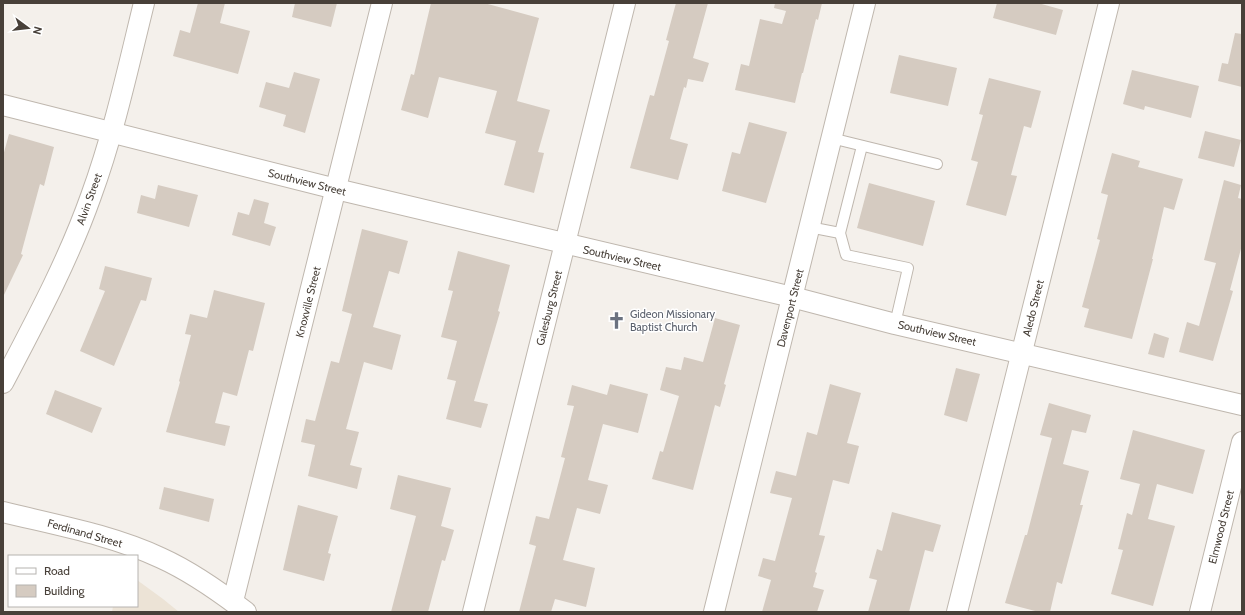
<svg xmlns="http://www.w3.org/2000/svg" width="1245" height="615" viewBox="0 0 1245 615" font-family="Cabin,sans-serif">
	<rect width="100%" height="100%" fill="#f4f0eb"/>
	<path fill="#ece3d6" d="M137,580L163,599L179,612H112L113,606H137Z"/>
	<g fill="#d5cbc1">
		<path d="M198,3H225L220,23L250,31L238,74L173,56L180,30L190,33Z"/>
		<path d="M295,3H337L331,27L292,17Z"/>
		<path d="M431,3H484L539,18L517,101L550,110L538,152L544,153L534,193L504,185L516,141L485,133L497,91L439,77L428,118L401,110L411,74L414,75Z"/>
		<path d="M676,3H708L693,58L709,63L703,82L688,79L686,88L684,87L670,139L688,144L678,180L630,168L650,95L654,96L669,41L666,40Z"/>
		<path d="M775,3H822L818,20L816,19L803,73H802L795,103L735,90L741,64L749,66L760,19L782,24L786,11L774,8Z"/>
		<path d="M997,3H1038L1063,10L1056,35L993,18Z"/>
		<path d="M1235,33L1242,34V87L1218,81L1222,63L1228,64Z"/>
		<path d="M899,55L957,68L948,106L890,93Z"/>
		<path d="M1132,70L1199,86L1191,118L1145,106L1144,110L1123,104Z"/>
		<path d="M294,72L320,79L305,133L283,126L286,115L259,107L266,82L289,88Z"/>
		<path d="M989,78L1041,91L1031,128L1024,126L1011,175L1017,176L1006,216L966,205L978,162L971,160L983,115L979,114Z"/>
		<path d="M749,122L787,132L766,203L722,191L732,152L740,154Z"/>
		<path d="M1205,131L1241,140L1234,167L1198,158Z"/>
		<path d="M9,134L54,147L44,186L40,184L21,254L23,255L3,297V156Z"/>
		<path d="M1112,153L1140,161L1138,167L1183,179L1174,210L1164,207L1152,259H1153L1132,339L1084,327L1089,309L1082,307L1100,240L1097,239L1108,195L1101,193Z"/>
		<path d="M1224,180L1241,185L1238,198L1242,199V245L1230,290L1233,291L1213,361L1179,352L1187,322L1199,326L1216,263L1204,260Z"/>
		<path d="M869,183L935,201L923,246L857,228Z"/>
		<path d="M158,185L198,195L189,227L137,213L141,195L155,199Z"/>
		<path d="M254,199L269,203L264,223L276,227L270,246L232,235L238,212L249,215Z"/>
		<path d="M362,229L408,241L399,274L389,271L373,327L401,335L392,370L364,362L346,429L359,432L350,465L362,468L357,489L308,476L315,445L301,442L306,419L315,421L331,361L339,363L352,314L342,311Z"/>
		<path d="M458,251L510,265L498,311L500,312L474,401L488,404L481,428L446,419L456,381L447,379L457,341L441,337L453,291L448,290Z"/>
		<path d="M105,266L152,278L146,301L141,300L114,366L80,351L105,291L99,289Z"/>
		<path d="M214,290L265,303L253,351L249,350L237,396L223,392L215,423L230,426L225,446L166,432L180,382L179,381L191,335L185,334L190,314L207,318Z"/>
		<path d="M715,318L740,325L724,384L726,385L720,407L715,405L693,490L652,479L660,451L663,452L679,396L660,390L666,367L681,370L684,357L703,362Z"/>
		<path d="M1154,333L1169,338L1164,358L1148,354Z"/>
		<path d="M956,368L980,374L967,422L944,415Z"/>
		<path d="M610,384L648,394L638,433L603,424L588,480L608,485L600,514L577,508L563,560L595,568L586,607L555,599L551,612H519L536,546L529,544L536,516L549,519L565,458L561,457L574,406L567,405L572,385L607,395Z"/>
		<path d="M830,384L861,393L847,443L859,446L849,484L833,480L819,535L825,536L815,572L817,573L813,587L824,590L817,612H762L771,580L758,576L763,558L775,561L792,498L770,493L776,471L796,476L807,432L817,435Z"/>
		<path d="M55,390L102,408L92,433L46,414Z"/>
		<path d="M1049,403L1091,415L1086,433L1072,430L1063,464L1089,471L1080,505H1083L1062,584L1057,582L1050,612H1039L1005,603L1025,535H1027L1052,438L1040,435Z"/>
		<path d="M1133,430L1205,450L1193,494L1157,484L1148,519L1175,526L1153,606L1111,594L1123,550L1118,549L1127,513L1132,515L1140,484L1120,479Z"/>
		<path d="M398,475L451,488L441,526L454,530L445,561L442,560L428,612H391L416,516L390,509Z"/>
		<path d="M164,487L214,499L209,522L159,509Z"/>
		<path d="M298,505L338,516L328,553L331,554L324,581L283,570Z"/>
		<path d="M892,512L941,525L933,552L925,550L909,612H868L877,580L869,578L877,549L882,551Z"/>
	</g>
	<g fill="none" stroke-linecap="round" stroke-linejoin="round">
		<defs>
			<g id="lane">
				<path d="M831,138L937,164"/>
				<path d="M862,146L840,233L846,255L908,268L895,324"/>
				<path d="M809,227L840,233"/>
			</g>
			<g id="street">
				<path d="M3,105L336,189L792,297L895,324L1242,405"/>
				<path d="M3,383C35,322 68,261 91,196C114,133 128,68 144,3"/>
				<path d="M3,512C56,525 112,535 161,558C192,572 220,592 246,612"/>
				<path d="M233,601L382,3"/>
				<path d="M473,612L625,3"/>
				<path d="M714,612L865,3"/>
				<path d="M957,612L1109,3"/>
				<path d="M1200,612L1242,442"/>
			</g>
		</defs>
		<use href="#lane" stroke="#bfb7ae" stroke-width="12"/>
		<use href="#street" stroke="#bfb7ae" stroke-width="22"/>
		<use href="#lane" stroke="#fff" stroke-width="10"/>
		<use href="#street" stroke="#fff" stroke-width="20"/>
	</g>
	<defs>
		<symbol id="church-bare" viewBox="-9 -9 18 18"><path d="M-1.2-6h2.4v3.5h3.3v2.4h-3.3V6h-2.4V-.1h-3.3v-2.4h3.3Z" fill="#6b7280" stroke="#fff" stroke-width="2.5" paint-order="stroke"/></symbol>
	</defs>
	<g fill-rule="evenodd">
		<use href="#church-bare" x="604" y="308" width="25" height="25"/>
	</g>
	<g text-anchor="middle" stroke-width="3" stroke-linejoin="round" paint-order="stroke">
		<g font-size="11" fill="#484039" stroke="#fff">
			<text transform="translate(307 182) rotate(14)" y="4">Southview Street</text>
			<text transform="translate(89 199) rotate(-70)" y="4">Alvin Street</text>
			<text transform="translate(622 258) rotate(13)" y="4">Southview Street</text>
			<text transform="translate(308 302) rotate(-76)" y="4">Knoxville Street</text>
			<text transform="translate(549 308) rotate(-76)" y="4">Galesburg Street</text>
			<text transform="translate(790 308) rotate(-76)" y="4">Davenport Street</text>
			<text transform="translate(1033 308) rotate(-76)" y="4">Aledo Street</text>
			<text transform="translate(937 333) rotate(13)" y="4">Southview Street</text>
			<text transform="translate(1221 527) rotate(-76)" y="4">Elmwood Street</text>
			<text transform="translate(85 533) rotate(16)" y="4">Ferdinand Street</text>
		</g>
		<g font-size="11" fill="#5b616d" stroke="#fff" text-anchor="start">
			<text x="630" y="318">Gideon Missionary<tspan x="630" dy="13">Baptist Church</tspan></text>
		</g>
	</g>
	<rect width="1245" height="615" fill="none" stroke="#484039" stroke-width="8"/>
	<rect x="8" y="555" width="130" height="52" fill="#ffffff" stroke="#b6b3b0"/>
	<rect x="16" y="568" width="20" height="6" fill="#ffffff" stroke="#b6b3b0"/>
	<text x="44" y="575" font-size="12" fill="#484039">Road</text>
	<rect x="16" y="585" width="20" height="12" fill="#d5cbc1" stroke="#b6b3b0"/>
	<text x="44" y="595" font-size="12" fill="#484039">Building</text>
	<g transform="translate(28 28) rotate(105)" stroke="#ffffff" stroke-width="3" paint-order="stroke">
	<path d="M0-3L7 15L0 10L-7 15Z" fill="#484039"/>
	<text y="-6" font-size="11" font-weight="bold" text-anchor="middle" fill="#484039">N</text>
	</g>
</svg>
